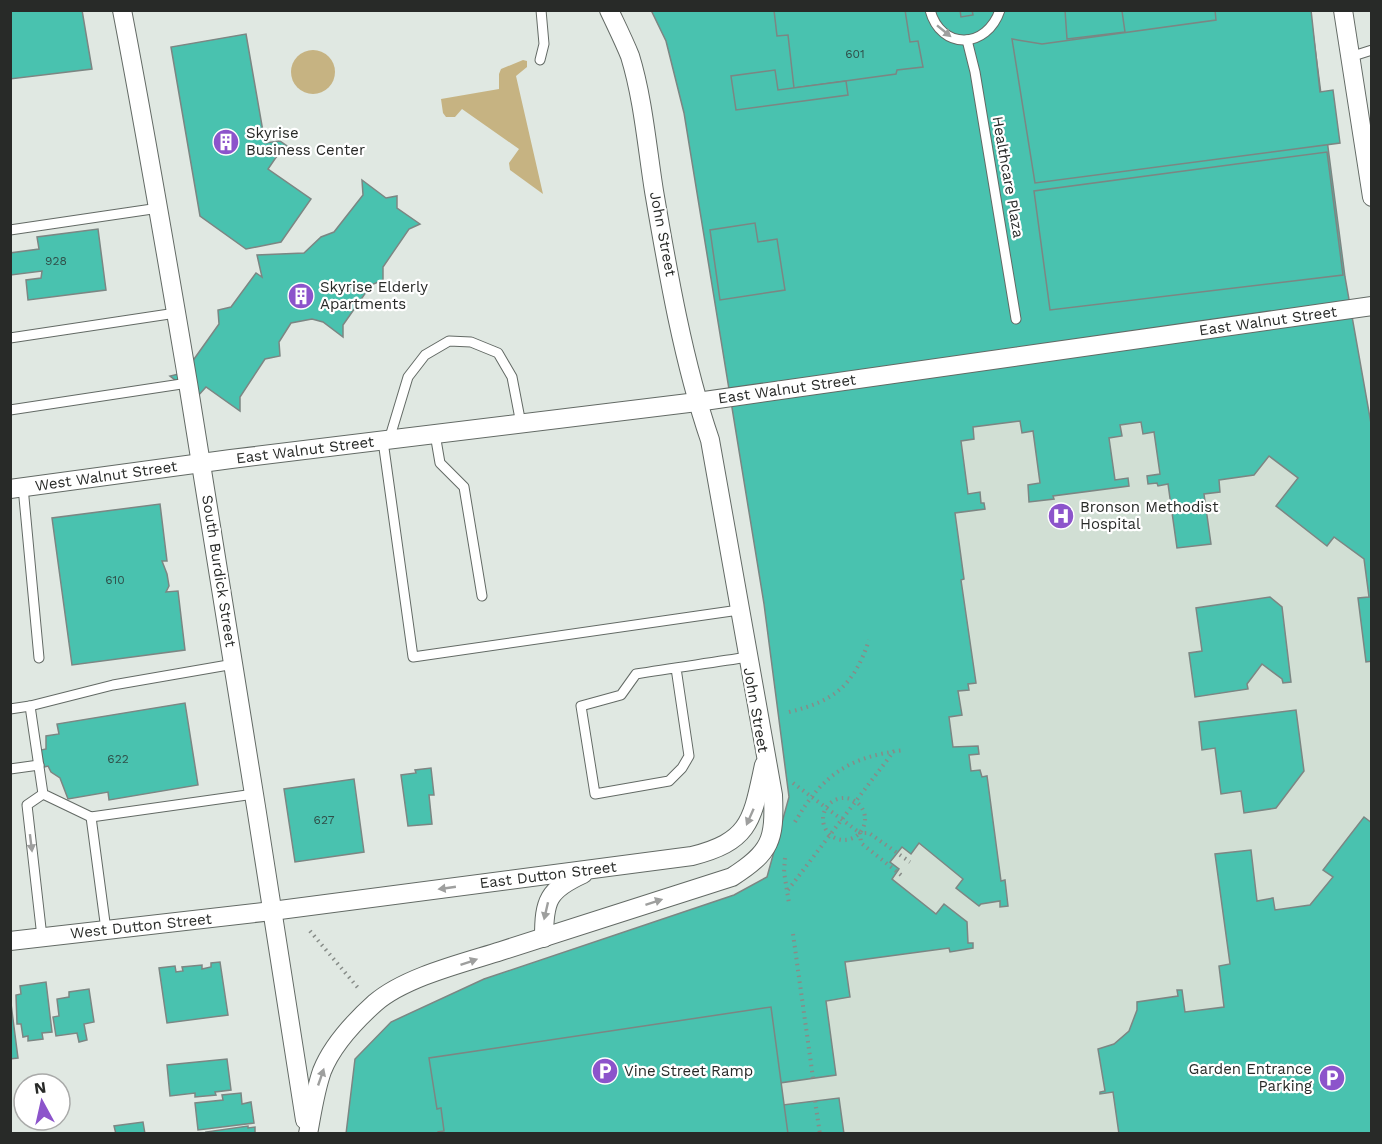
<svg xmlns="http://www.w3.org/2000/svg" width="1382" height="1144" viewBox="0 0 1382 1144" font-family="'Work Sans',sans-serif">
	<rect width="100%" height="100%" fill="#e0e8e2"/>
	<path fill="#d1dfd4" d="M651,11H1310L1345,277L1371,429V1133L346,1134L355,1059L391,1022L734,895L767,877L789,797L764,604L684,113L666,41Z"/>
	<g fill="#c6b382">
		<circle cx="313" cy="72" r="22"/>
		<path d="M523,60L527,61V67L516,76L543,194L510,170L509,163L519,149L462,109L455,117H446L443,113L441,99L499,89V74L501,69Z"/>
	</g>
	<g fill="#49c2af" stroke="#7c8683" stroke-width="1.5">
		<path d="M10,10H82L92,69L10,79Z"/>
		<path d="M651,10H1310L1345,277L1372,429V661L1366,662L1358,598L1369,597L1364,559L1334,537L1327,546L1276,506L1298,478L1269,456L1254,475L1219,480L1220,492L1204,494L1211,544L1177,548L1168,484L1158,486L1157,483L1148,484L1147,476L1160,474L1154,432L1143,434L1141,422L1120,425L1122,436L1109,438L1115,480L1128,478L1129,486L1053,496L1054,499L1029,502L1028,485L1040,483L1033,431L1022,433L1020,421L973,427L974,439L961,441L968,494L980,492L981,503H984L985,509L955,513L964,579L961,580L976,683L968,684L969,690L958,691L962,715L949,717L953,747L978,746L979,754L969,755L971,771L980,770L982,777L987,776L1001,881L1005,880L1008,906L1000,907V901L981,904L979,906L956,888L963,879L919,843L911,854L902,847L890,862L899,869L892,879L936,914L944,904L967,922L968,943H973V948L950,952L949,948L845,962L850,997L826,1001L836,1075L780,1083L783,1105L839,1098L844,1134H346L355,1059L391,1022L484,979L734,895L767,877L789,797L764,604L684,113L666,41Z"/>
		<path d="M774,10H905L910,42L918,41L923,67L897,70L896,74L794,88L788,35L777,36Z"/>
		<path d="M960,10H972L973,15L961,17Z"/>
		<path d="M1065,10H1123L1122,11L1125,32L1067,39Z"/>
		<path d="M1215,10H1311L1320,92L1333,90L1340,143L1035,183L1012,39L1042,44L1216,20Z"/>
		<path d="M246,34L265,143L280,141L287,146L282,152L279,153L268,169L311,199L281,242L246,249L200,216L171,47Z"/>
		<path d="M775,70L778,90L846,81L848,95L736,110L731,76Z"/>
		<path d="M1327,152L1343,275L1050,310L1034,191Z"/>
		<path d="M362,180L386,198L397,196V208L420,224L409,229L383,267V280L371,285L343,325V337L323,322L312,319L291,323L279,342L280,356L265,359L240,397V411L206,387L197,397L170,376L187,372L192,362L219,324L218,310L231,307L256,273L262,277L257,255L304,253L321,237L334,232L363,195Z"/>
		<path d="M755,223L758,242L777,239L785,290L720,300L710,230Z"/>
		<path d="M98,229L106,290L28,300L26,280L41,278L42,271L11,275L10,253L39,249L37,237Z"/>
		<path d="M160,504L167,561H162L167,574L169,586L166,592L178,591L185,650L72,665L52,518Z"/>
		<path d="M1270,597L1282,607L1291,682L1283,683L1282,679L1262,664L1247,684L1248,689L1195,697L1189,653L1202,651L1196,608Z"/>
		<path d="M185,703L198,785L109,800L108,792L68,799L60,778L51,772L48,766L44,767L41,750L46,749V736L59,734L57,724Z"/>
		<path d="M1296,710L1304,771L1276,808L1244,813L1241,791L1221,794L1215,748L1202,750L1199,722Z"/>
		<path d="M431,768L434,795H429L432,824L408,826L401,775L416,773L415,770Z"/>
		<path d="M354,779L364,852L295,862L284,789Z"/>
		<path d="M1364,817L1372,823V1134H1119L1113,1092L1100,1094V1092L1105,1091L1098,1049L1114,1044L1129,1031L1137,1010V1002L1178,996L1177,990H1182L1185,1012L1224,1007L1219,966L1230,964L1215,854L1251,850L1257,901L1273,898L1275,910L1310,905L1333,877L1323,870Z"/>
		<path d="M220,962L228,1015L167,1023L159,968L175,966L176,972L183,971L182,967L202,965V969L211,967V963Z"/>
		<path d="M46,982L52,1032L42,1033L43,1039L28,1041V1036L23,1037L21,1024H17L16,995L21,994L20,986Z"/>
		<path d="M89,989L94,1022L84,1024L87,1040L79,1042L77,1033L56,1036L53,1017L59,1016L57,999L69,997V992Z"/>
		<path d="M10,996L18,1058L10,1059Z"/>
		<path d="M771,1007L788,1134H438V1132L444,1131L441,1108L437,1109L429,1058Z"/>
		<path d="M227,1059L231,1090L215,1092L216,1095L195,1097V1093L170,1096L167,1065Z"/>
		<path d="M241,1093L242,1104L251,1102L254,1123L198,1130L195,1103L223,1100L222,1095Z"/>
		<path d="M143,1122L145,1134H116L114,1126Z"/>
		<path d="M248,1126V1128L255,1127V1134H207L206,1132Z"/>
	</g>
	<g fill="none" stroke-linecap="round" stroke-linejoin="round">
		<defs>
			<g id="service">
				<path d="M930,10C941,51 987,49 1000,10"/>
				<path d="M967,40L975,72L1016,319"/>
				<path d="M1350,57L1372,50"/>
				<path d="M540,60L544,44L541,10"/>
				<path d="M10,230L159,208"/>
				<path d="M10,338L176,313"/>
				<path d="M10,410L188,383"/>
				<path d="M435,434L440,463L464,487L482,596"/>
				<path d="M389,440L408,377L425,355L449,341L471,342L498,353L512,377L521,424"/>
				<path d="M383,441L413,657L739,610"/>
				<path d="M23,487L39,658"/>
				<path d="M676,668L689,756L682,768L669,781L595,794L581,706L621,695L636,674C673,668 710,663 748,657"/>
				<path d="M30,706L43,794L91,817L254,794"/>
				<path d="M10,709L30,706L113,685L234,664"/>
				<path d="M10,769L39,765"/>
				<path d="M91,817L106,930"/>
				<path d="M42,937L27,805L43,794"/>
			</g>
			<g id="minor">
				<path d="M122,10C146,134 167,259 188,383C228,629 267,874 305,1120"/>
				<path d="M1343,10L1372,197"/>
				<path d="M10,489L231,459L697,402L1372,306"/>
				<path d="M544,938C544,900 548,890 583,874"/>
				<path d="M10,941L272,911L692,856C751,841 752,820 764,765"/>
				<path d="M308,1134C312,1113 315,1091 322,1071C332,1046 355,1021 375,1003C405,977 463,963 501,951C578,926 655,902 732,877C771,852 775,840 773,795L710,440C683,361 668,273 654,191C647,147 643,98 630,56C624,41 616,25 609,10"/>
			</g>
		</defs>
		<use href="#service" stroke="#636a65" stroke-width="11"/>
		<use href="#minor" stroke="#636a65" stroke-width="20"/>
		<g stroke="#878c88" stroke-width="4" stroke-dasharray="1.5 4.5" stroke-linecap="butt">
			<path d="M789,712C835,701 854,685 869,640"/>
			<path d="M793,783L860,833"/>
			<circle cx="844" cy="819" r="21"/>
			<path d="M795,822C823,774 849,757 904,750"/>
			<path d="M785,858L784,872L789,903"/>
			<path d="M901,875L861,843L860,833H869L910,862"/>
			<path d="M788,890L894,751"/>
			<path d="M310,931L359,989"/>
			<path d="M793,934L813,1078"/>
			<path d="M815,1101L820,1134"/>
		</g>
		<use href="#service" stroke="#fff" stroke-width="9"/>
		<use href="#minor" stroke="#fff" stroke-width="18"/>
	</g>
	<defs><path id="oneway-solid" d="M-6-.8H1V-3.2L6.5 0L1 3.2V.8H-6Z" transform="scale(1.5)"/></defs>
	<g fill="#9e9f9e">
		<use href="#oneway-solid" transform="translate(944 31) rotate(39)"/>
		<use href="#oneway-solid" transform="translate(750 817) rotate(114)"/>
		<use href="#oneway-solid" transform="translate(31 843) rotate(83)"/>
		<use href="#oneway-solid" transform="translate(447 888) rotate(172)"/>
		<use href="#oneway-solid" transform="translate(654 902) rotate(-18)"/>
		<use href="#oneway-solid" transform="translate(546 911) rotate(103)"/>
		<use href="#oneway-solid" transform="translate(469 962) rotate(-19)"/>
		<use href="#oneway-solid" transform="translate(321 1077) rotate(-71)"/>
	</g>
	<defs>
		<symbol id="building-disc" viewBox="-11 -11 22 22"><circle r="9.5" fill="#8c54cb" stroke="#fff"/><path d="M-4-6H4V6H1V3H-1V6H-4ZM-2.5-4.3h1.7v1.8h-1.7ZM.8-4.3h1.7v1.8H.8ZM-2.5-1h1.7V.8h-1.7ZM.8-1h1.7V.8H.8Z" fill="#fff"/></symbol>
		<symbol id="hospital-disc" viewBox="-11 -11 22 22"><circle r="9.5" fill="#8c54cb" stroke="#fff"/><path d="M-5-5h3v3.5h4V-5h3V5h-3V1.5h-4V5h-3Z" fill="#fff"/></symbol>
		<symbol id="parking-disc" viewBox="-11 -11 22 22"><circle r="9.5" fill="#8c54cb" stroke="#fff"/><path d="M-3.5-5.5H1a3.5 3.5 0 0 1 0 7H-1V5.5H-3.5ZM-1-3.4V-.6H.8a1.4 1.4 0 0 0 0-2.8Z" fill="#fff"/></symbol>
	</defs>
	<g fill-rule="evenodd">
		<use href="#building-disc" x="211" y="127" width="30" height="30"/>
		<use href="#building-disc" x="286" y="281" width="30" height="30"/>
		<use href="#hospital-disc" x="1046" y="501" width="30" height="30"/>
		<use href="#parking-disc" x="590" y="1056" width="30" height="30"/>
		<use href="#parking-disc" x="1317" y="1063" width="30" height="30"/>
	</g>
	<g text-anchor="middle" stroke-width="4.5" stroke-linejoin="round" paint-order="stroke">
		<g font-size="12" fill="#30504a">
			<text x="855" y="58">601</text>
			<text x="56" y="265">928</text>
			<text x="115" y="584">610</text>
			<text x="118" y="763">622</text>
			<text x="324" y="824">627</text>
		</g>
		<g font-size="15" fill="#282a28" stroke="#fff" text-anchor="start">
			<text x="246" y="138">Skyrise<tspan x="246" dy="17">Business Center</tspan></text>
			<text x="320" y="292">Skyrise Elderly<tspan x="320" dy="17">Apartments</tspan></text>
			<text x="1080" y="512">Bronson Methodist<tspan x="1080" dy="17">Hospital</tspan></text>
			<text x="1312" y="1074" text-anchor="end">Garden Entrance<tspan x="1312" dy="17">Parking</tspan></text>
			<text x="624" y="1076">Vine Street Ramp</text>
		</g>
		<g font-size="15" fill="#282a28" stroke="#fff">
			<text transform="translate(1008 177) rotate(80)" y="5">Healthcare Plaza</text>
			<text transform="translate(663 234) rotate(79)" y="5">John Street</text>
			<text transform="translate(1268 321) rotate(-8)" y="5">East Walnut Street</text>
			<text transform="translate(787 389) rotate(-8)" y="5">East Walnut Street</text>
			<text transform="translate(305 450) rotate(-7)" y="5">East Walnut Street</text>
			<text transform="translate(106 476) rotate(-8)" y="5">West Walnut Street</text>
			<text transform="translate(219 571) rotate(81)" y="5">South Burdick Street</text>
			<text transform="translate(756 710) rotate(80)" y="5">John Street</text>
			<text transform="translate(548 875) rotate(-7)" y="5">East Dutton Street</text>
			<text transform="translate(141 926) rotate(-6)" y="5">West Dutton Street</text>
		</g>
	</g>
	<rect width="1382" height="1144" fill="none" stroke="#282a28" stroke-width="24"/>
	<g transform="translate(42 1102) rotate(352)"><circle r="28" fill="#ffffff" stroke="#a9aaa9" stroke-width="1.5"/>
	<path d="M0-4.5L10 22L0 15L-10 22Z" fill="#8c54cb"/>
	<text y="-9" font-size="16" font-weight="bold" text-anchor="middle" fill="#282a28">N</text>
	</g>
</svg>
